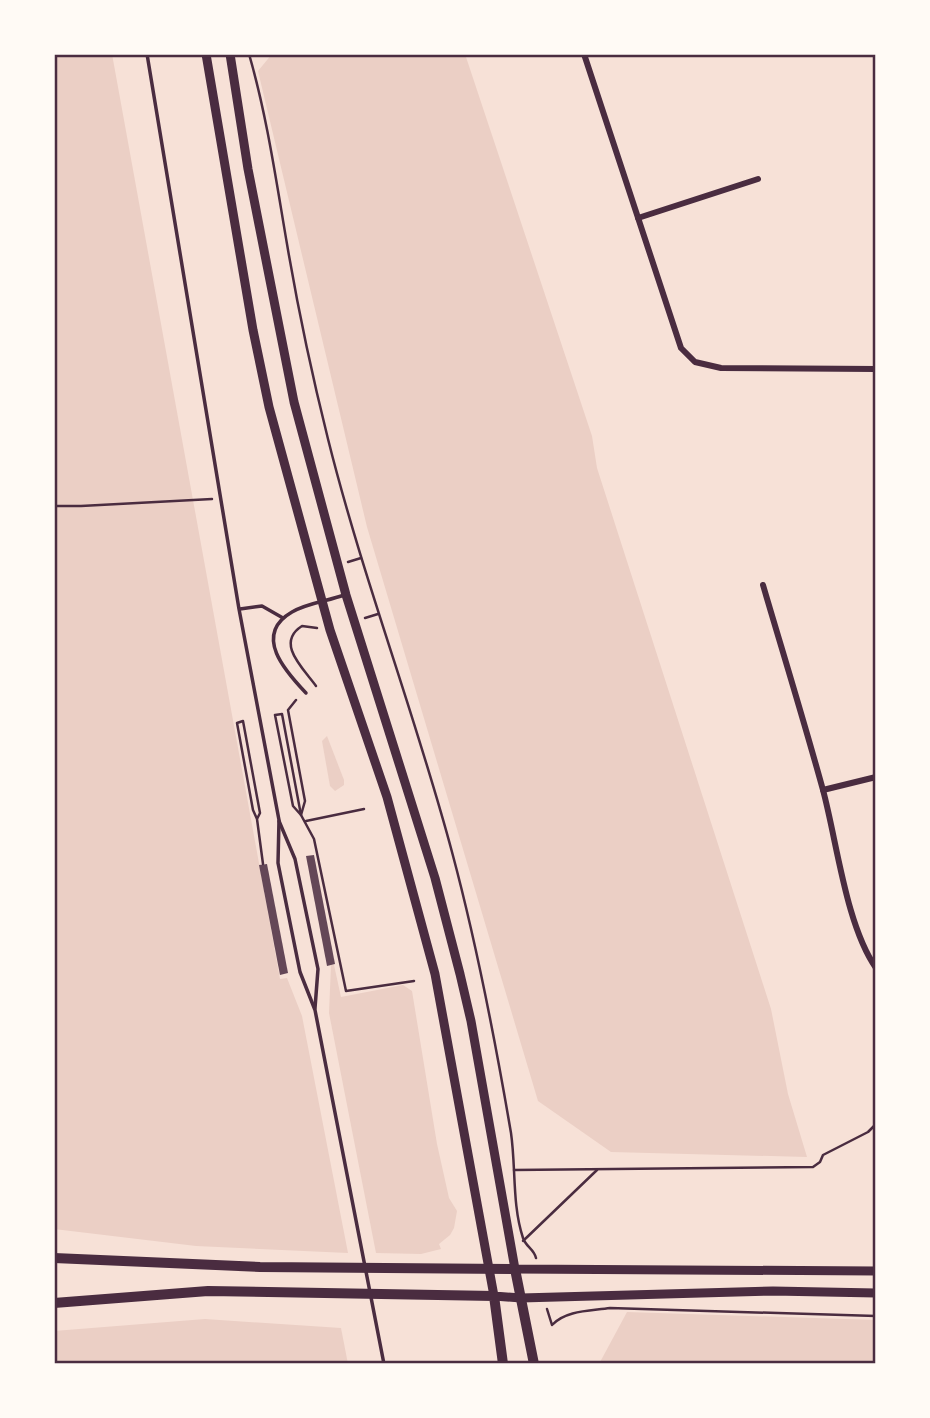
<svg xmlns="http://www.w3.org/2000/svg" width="930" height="1418" viewBox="0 0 930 1418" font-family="'Fira Sans',sans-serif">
	<rect width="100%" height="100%" fill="#f7e1d7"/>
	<g fill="#ebcfc5">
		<path d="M54,54H112L280,979L287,978L302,1016L348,1253L196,1246L54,1229Z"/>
		<path d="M272,54H465L592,436L597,468L771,1009L788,1094L807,1157L611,1152L538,1101L367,527L258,71Z"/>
		<path d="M327,736L344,780V785L335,791L330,786L322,741Z"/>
		<path d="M331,965H334L341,997L403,985L412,991L437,1144L449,1198L457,1211L454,1228L450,1235L439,1244L441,1249L421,1254L376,1253L329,1013Z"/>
		<path d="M627,1312L876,1320V1362L599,1364Z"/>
		<path d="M205,1319L341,1328L348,1364H54V1331Z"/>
	</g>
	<g fill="#644757">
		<path d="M314,855L335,964L327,966L306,856Z"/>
		<path d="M267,864L288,973L280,975L259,865Z"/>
	</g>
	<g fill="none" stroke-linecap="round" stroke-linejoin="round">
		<g stroke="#4a2c40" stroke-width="2.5">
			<path d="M249,54C267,116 276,180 287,244C298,309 312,375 328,439C363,579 415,713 452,852C477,945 495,1039 511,1133C516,1167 512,1205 523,1238C526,1247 534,1249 536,1258"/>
			<path d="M54,506H81L212,499"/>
			<path d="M348,562L361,558"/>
			<path d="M365,618L378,614"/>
			<path d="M316,686C303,668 275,643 302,626L317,628"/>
			<path d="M296,700L288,710L305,801L301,815L314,839L346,991L414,981"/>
			<path d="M282,714L301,815L293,806L275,715Z"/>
			<path d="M257,819L260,813L243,721L237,723L253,810L257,819L263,864"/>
			<path d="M306,821L364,809"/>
			<path d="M514,1170L813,1167L820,1162L823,1155L868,1132L876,1124"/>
			<path d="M523,1241L597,1170"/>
			<path d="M547,1309L552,1325C566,1310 591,1311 610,1308L876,1316"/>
		</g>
		<g stroke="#4a2c40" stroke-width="3.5">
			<path d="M147,54L239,609L279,820L278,863L300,972L315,1010L384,1364"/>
			<path d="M240,609L262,606L283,618"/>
			<path d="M306,693C286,672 252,635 292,612C307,603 328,601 344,595"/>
			<path d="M279,821L295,859L318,969L315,1008"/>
		</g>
		<g stroke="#4a2c40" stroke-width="6">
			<path d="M584,54L681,348L695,362L721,368L876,369"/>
			<path d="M638,218L758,179"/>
			<path d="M763,585C783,653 804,721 823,790C837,842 846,925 876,968"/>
			<path d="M823,790L876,777"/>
		</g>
		<g stroke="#4a2c40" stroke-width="9">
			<path d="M206,54L253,330L269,407L330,630L387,797L435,974L494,1296L521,1298L773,1291L876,1293"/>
			<path d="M230,54L248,169L294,402L346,595L435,878L460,974L471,1021L515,1269L876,1271"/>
		</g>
		<g stroke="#4a2c40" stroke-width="10">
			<path d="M54,1258L260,1267L515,1269L534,1364"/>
			<path d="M54,1303L208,1291L494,1296L503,1364"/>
		</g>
	</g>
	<rect width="930" height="1418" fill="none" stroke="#fffaf5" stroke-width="112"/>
	<rect x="56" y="56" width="818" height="1306" fill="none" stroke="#4a2c40" stroke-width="2.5"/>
</svg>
